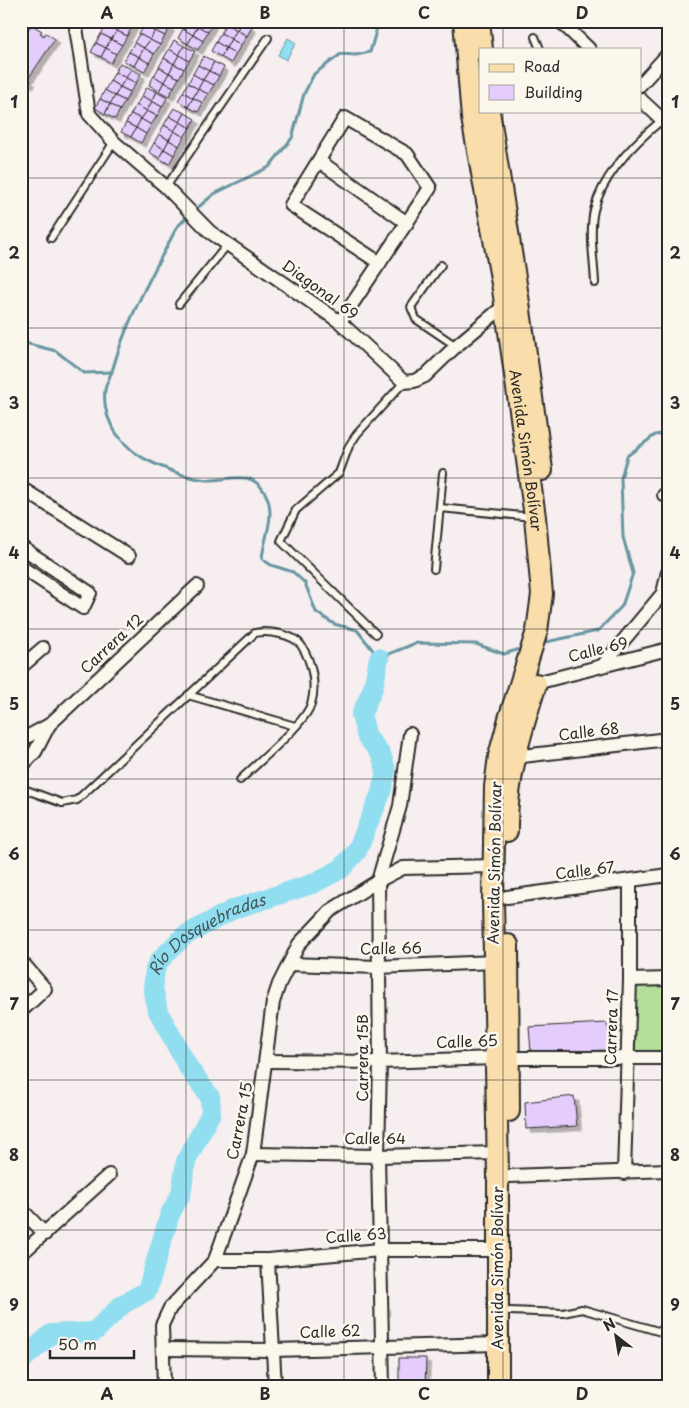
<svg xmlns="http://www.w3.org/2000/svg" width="689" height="1408" viewBox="0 0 689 1408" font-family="'Playpen Sans',sans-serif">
	<defs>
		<filter id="shadow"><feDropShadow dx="4.5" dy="4.5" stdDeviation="0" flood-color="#0004"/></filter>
	</defs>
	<rect width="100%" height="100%" fill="#f6eeef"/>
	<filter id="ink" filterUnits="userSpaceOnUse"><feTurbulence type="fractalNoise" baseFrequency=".02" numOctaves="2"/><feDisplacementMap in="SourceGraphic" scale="10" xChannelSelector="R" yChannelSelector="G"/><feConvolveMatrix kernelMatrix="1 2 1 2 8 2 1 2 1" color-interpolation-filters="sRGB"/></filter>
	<g filter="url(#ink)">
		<path fill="#b5de9b" stroke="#708463" d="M668,979V1058L627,1059L630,980Z"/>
		<path fill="#91def1" stroke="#6896a2" d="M288,38L296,43L286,60L278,55Z"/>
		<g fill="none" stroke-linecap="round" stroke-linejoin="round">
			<g stroke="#6896a2" stroke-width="3">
				<path d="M195,210L214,194L269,167L292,138L304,94L314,74L341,54L356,55L370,52L379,21"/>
				<path d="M190,214L177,227C153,273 127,319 113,368C111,375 106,383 105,390C101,423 125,451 153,463C171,471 187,478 207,480C229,481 251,468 265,493C277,514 264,537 262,559L271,565L293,572L305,583L316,612L334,624L357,630L379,658L416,643L476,644L504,654L523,648"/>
				<path d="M21,342L56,351L84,373L112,372"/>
				<path d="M541,643L598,631L622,606L633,573L623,537L621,478L627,456L655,435L668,433"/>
			</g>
			<path stroke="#91def1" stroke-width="20" id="s1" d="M21,1361L51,1334L94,1332L123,1304L147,1291L170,1214L181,1194L186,1161L211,1113L210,1097L188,1067L158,1011L153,988L155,970L159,961L184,936L234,909L312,884L341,869L357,851L381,793L386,770L381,754L367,737L361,715L373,688L379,658"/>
		</g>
		<g fill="#e4ccfc" stroke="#2b2b2b" filter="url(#shadow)">
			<path d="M109,21H121L122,22L117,31L107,25Z"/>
			<path d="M122,21H135L132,27Z"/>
			<path d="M147,21H160L155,31L145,25Z"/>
			<path d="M160,21L170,27L165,36L155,31Z"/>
			<path d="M187,21L198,26L193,35L183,29Z"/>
			<path d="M201,21L213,22L208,32L198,26Z"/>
			<path d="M228,21H242L237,30L226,24Z"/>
			<path d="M242,21L252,27L247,36L237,30Z"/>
			<path d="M122,22L132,27L127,36L117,31Z"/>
			<path d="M226,24L237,30L231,39L221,33Z"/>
			<path d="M32,25L42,31L40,33L44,36L46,33L55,39L28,79L31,81L29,84L27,82L21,91V41L23,38L21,37Z"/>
			<path d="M107,25L117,31L111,39L101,34Z"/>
			<path d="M145,25L155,31L150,40L139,34Z"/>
			<path d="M198,26L208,32L203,41L193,35Z"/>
			<path d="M183,29L193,35L188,44L178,38Z"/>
			<path d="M237,30L247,36L241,45L231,39Z"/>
			<path d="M117,31L127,36L122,45L111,39Z"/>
			<path d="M155,31L165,36L160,45L150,40Z"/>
			<path d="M221,33L231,39L226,48L216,42Z"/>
			<path d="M101,34L111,39L106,48L96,43Z"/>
			<path d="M139,34L150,40L144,48L134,43Z"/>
			<path d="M193,35L203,41L198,50L188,44Z"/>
			<path d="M111,39L122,45L116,54L106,48Z"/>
			<path d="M231,39L241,45L236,54L226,48Z"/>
			<path d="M150,40L160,45L154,54L144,48Z"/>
			<path d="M174,40L184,46L179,55L169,49Z"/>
			<path d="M216,42L226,48L221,57L211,51Z"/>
			<path d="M96,43L106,48L101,57L91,52Z"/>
			<path d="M134,43L144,48L139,57L129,52Z"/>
			<path d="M184,46L195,51L189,61L179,55Z"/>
			<path d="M106,48L116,54L111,63L101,57Z"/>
			<path d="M144,48L154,54L149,63L139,57Z"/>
			<path d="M226,48L236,54L231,63L221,57Z"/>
			<path d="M169,49L179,55L174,64L164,58Z"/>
			<path d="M129,52L139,57L134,66L124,61Z"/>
			<path d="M179,55L189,61L184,69L174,64Z"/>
			<path d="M204,56L214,62L209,71L198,65Z"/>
			<path d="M139,57L149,63L144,72L134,66Z"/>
			<path d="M164,58L174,64L169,73L159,67Z"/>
			<path d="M214,62L224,67L219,76L209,71Z"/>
			<path d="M120,63L131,69L126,78L115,72Z"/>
			<path d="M174,64L184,69L179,78L169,73Z"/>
			<path d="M198,65L209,71L203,80L193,74Z"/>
			<path d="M159,67L169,73L164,82L154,76Z"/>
			<path d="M131,69L141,74L136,83L126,78Z"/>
			<path d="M209,71L219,76L214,85L203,80Z"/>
			<path d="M115,72L126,78L120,87L110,81Z"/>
			<path d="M169,73L179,78L174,87L164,82Z"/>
			<path d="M193,74L203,80L198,89L188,83Z"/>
			<path d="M154,76L164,82L159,91L149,85Z"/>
			<path d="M126,78L136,83L130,92L120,87Z"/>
			<path d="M203,80L214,85L208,94L198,89Z"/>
			<path d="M110,81L120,87L115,96L105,90Z"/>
			<path d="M164,82L174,87L169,96L159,91Z"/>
			<path d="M188,83L198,89L193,98L183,92Z"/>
			<path d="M120,87L130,92L125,101L115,96Z"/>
			<path d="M147,87L157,92L152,101L142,96Z"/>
			<path d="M198,89L208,94L203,103L193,98Z"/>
			<path d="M105,90L115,96L110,104L100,99Z"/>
			<path d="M157,92L167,98L162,107L152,101Z"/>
			<path d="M183,92L193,98L188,107L178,101Z"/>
			<path d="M115,96L125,101L120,110L110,104Z"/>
			<path d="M142,96L152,101L147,111L136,105Z"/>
			<path d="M193,98L203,103L198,112L188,107Z"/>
			<path d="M100,99L110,104L105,114L95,108Z"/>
			<path d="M152,101L162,107L157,116L147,111Z"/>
			<path d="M110,104L120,110L115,119L105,114Z"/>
			<path d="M136,105L147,111L141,119L131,114Z"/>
			<path d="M174,108L185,113L180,122L169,116Z"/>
			<path d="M147,111L157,116L151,125L141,119Z"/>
			<path d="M185,113L195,119L190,128L180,122Z"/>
			<path d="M131,114L141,119L136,128L126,123Z"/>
			<path d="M169,116L180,122L174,131L164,125Z"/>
			<path d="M141,119L151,125L146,134L136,128Z"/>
			<path d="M180,122L190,128L184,137L174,131Z"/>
			<path d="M126,123L136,128L131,137L121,132Z"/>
			<path d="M164,125L174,131L169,140L159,134Z"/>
			<path d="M136,128L146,134L141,143L131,137Z"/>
			<path d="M174,131L184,137L179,146L169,140Z"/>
			<path d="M159,134L169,140L164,149L154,143Z"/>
			<path d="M169,140L179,146L174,155L164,149Z"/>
			<path d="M154,143L164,149L159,158L149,152Z"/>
			<path d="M164,149L174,155L169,164L159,158Z"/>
			<path d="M607,1023L612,1050L531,1052L529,1027Z"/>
			<path d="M574,1096L577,1126L526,1129L525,1102Z"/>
			<path d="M399,1358H426L425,1387H399Z"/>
		</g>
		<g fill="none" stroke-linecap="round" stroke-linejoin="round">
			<defs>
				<g id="lane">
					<path d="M21,23L22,21"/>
					<path d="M535,37L540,49"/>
					<path d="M166,187L268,38"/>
					<path d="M51,238L114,142"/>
					<path d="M441,265L411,307L416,319L456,346"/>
					<path d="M595,283C594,260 589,233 594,210C603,174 634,143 662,120"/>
					<path d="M179,304L228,244"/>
					<path d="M440,508L533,517"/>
					<path d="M434,569L443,473"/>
					<path d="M376,634L281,541L296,510L339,473L349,446L357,434L404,382"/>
					<path d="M188,695L295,726"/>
					<path d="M21,788L62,803L77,800L255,633C267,630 293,634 301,645C312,662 317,685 311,704C305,724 257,763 240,780"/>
					<path d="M510,1311L563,1313L582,1309L668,1334"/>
				</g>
				<g id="street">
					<path d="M75,21L89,114L114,142L166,187L210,232L340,322L404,382L414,381L425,376L456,346L504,306"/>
					<path d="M560,21L589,49"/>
					<path d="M640,85L668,54"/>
					<path d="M640,99L668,125"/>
					<path d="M319,161L407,223"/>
					<path d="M340,322L430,188L407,154L345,118L291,205L380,263"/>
					<path d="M21,488L129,556"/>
					<path d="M664,495L668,496"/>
					<path d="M21,547L90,593L83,608L21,567"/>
					<path d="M603,665L663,593L668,572"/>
					<path d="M21,667L43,648"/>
					<path d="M536,683L668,649"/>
					<path d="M21,740L49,725L197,586"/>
					<path d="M514,757L668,739"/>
					<path d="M21,767L35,752L49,725"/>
					<path d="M507,897L668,875"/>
					<path d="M21,961L45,989L21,1011"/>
					<path d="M289,964L378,967L494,962"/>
					<path d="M630,980L668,979"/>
					<path d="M267,1061L380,1062L494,1058H668"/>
					<path d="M253,1154L378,1156L497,1153"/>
					<path d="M624,1173L630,980V881"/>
					<path d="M510,1176L668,1170"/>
					<path d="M21,1209L45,1234"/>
					<path d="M21,1254L109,1175"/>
					<path d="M215,1260H268L380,1250H498"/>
					<path d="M268,1260L275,1387"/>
					<path d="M163,1349L273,1350L498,1344"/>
					<path d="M164,1387L162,1325L170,1308L215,1260L253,1154L273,1002L279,984L299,944L330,911L378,881L403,868L495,866"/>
					<path d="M383,1387L378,1156L380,1062L378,881L400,806L410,734"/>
				</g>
				<g id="primary">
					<path id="s2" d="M464,21L472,118L503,289L535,517L542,594L537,631L509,719L499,756L495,787L493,900L498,1176V1387"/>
					<path d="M479,21L482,49"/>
					<path d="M489,111L519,303L542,470"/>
					<path d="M507,831C506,780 521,732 536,684"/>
					<path d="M508,945L509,1111"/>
				</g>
			</defs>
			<use href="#lane" stroke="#2b2b2b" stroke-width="10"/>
			<use href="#street" stroke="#2b2b2b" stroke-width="16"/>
			<use href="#primary" stroke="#2b2b2b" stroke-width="24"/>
			<use href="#lane" stroke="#fbf7ec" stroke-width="6"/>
			<use href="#street" stroke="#fbf7ec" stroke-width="12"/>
			<use href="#primary" stroke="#f9deab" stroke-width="20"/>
		</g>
	</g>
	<path fill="none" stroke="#2b2b2b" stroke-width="1" stroke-opacity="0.55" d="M186,21V1387M344,21V1387M503,21V49M503,111V1387M21,178H668M21,328H668M21,478H668M21,629H668M21,779H668M21,930H668M21,1080H668M21,1230H668"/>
	<g text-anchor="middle" stroke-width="5" stroke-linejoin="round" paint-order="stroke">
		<g font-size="15" fill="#2b2b2b" stroke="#fbf7ec">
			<text transform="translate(320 290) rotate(36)" y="5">Diagonal 69</text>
			<text dy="5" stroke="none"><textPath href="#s2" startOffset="434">Avenida Simón Bolívar</textPath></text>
			<text transform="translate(112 644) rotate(-43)" y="5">Carrera 12</text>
			<text transform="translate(598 650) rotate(-14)" y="5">Calle 69</text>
			<text transform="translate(589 732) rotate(-7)" y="5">Calle 68</text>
			<text transform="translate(495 863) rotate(-89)" y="5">Avenida Simón Bolívar</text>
			<text transform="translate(585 871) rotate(-7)" y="5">Calle 67</text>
			<text transform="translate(391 949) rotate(-1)" y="5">Calle 66</text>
			<text transform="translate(612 1027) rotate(-88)" y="5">Carrera 17</text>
			<text transform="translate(467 1042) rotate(-2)" y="5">Calle 65</text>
			<text transform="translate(363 1058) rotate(-90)" y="5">Carrera 15B</text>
			<text transform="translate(240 1121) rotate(-79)" y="5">Carrera 15</text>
			<text x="375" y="1144">Calle 64</text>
			<text transform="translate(356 1236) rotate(-4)" y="5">Calle 63</text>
			<text transform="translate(498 1268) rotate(-90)" y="5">Avenida Simón Bolívar</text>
			<text transform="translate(330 1332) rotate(-2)" y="5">Calle 62</text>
		</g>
		<g font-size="16" font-style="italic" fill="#44585c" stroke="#fbf7ec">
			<text dy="6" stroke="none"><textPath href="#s1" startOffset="565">Río Dosquebradas</textPath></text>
		</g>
	</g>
	<rect width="689" height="1408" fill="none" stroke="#fbf7ec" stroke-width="55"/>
	<rect x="479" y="48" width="162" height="65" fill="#fbf7ec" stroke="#a8a59f"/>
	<rect x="489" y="64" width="25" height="8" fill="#f9deab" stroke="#a8a59f"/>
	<text x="524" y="72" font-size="15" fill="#2b2b2b">Road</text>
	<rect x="489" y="85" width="25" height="15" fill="#e4ccfc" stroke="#a8a59f"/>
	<text x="524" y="98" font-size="15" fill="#2b2b2b">Building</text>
	<g transform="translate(616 1336) rotate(329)" stroke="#fbf7ec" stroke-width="4" paint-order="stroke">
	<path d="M0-4L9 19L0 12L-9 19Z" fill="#2b2b2b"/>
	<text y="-8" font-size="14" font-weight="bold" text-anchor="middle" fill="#2b2b2b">N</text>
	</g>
	<path d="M50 1350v8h84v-8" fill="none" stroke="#2b2b2b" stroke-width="2.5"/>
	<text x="58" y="1350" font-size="15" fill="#2b2b2b" stroke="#fbf7ec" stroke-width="4" paint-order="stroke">50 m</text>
	<rect x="28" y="28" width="634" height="1352" fill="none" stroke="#2b2b2b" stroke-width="2"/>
	<g font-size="16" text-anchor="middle" font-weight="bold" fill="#2b2b2b">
		<text x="107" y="19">A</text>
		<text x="265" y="19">B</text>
		<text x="424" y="19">C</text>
		<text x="582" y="19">D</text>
		<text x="14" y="108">1</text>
		<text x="675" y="108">1</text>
		<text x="14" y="259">2</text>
		<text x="675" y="259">2</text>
		<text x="14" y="409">3</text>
		<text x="675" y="409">3</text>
		<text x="14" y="559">4</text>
		<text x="675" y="559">4</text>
		<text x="14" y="710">5</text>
		<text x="675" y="710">5</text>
		<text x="14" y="860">6</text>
		<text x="675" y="860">6</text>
		<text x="14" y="1010">7</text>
		<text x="675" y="1010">7</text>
		<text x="14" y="1161">8</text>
		<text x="675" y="1161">8</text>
		<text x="14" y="1311">9</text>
		<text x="675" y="1311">9</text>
		<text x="107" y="1400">A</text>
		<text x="265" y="1400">B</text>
		<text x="424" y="1400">C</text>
		<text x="582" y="1400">D</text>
	</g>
</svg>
